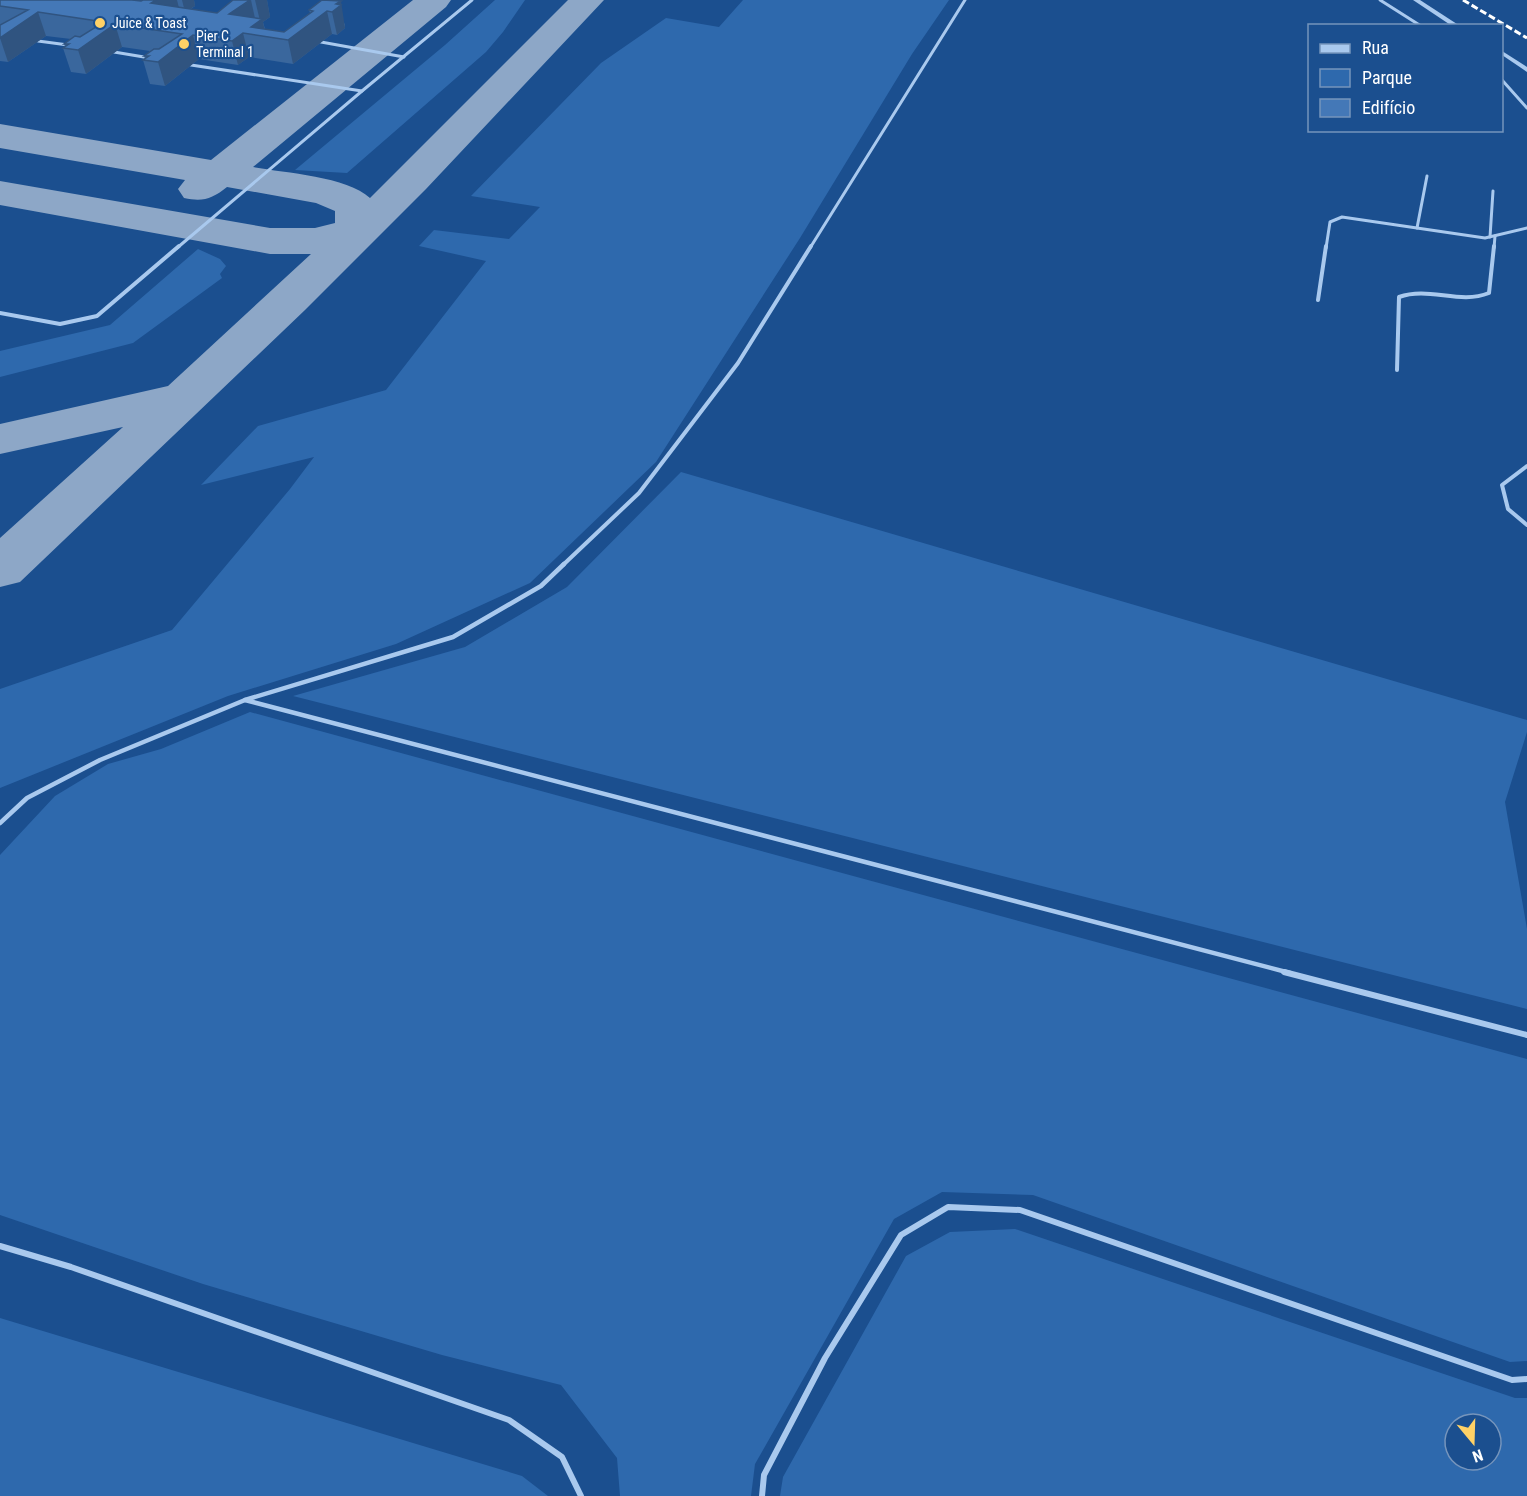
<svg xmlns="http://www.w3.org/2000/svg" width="1527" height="1496" viewBox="0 0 1527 1496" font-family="'Roboto Condensed',sans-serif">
	<rect width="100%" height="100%" fill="#1b4f8f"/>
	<g fill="#2e69ad" fill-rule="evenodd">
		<path d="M495,0H525L503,32L486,52L347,173L295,170L445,45Z"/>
		<path d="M743,0H949L912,54L800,238L656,462L530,583L396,644L228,696L0,788V689L172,630L290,489L314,457L201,485L258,426L386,390L486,261L419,246L434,230L509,239L540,207L471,196L601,63L666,18L719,27Z"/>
		<path d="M198,249L220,259L226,266L220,274L222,278L133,343L0,377V351L110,325Z"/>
		<path d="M681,472L1527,720V732L1505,802L1527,929V1009L293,696L465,647L567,587Z"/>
		<path d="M250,712L1527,1059V1361L1510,1362L1033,1195L942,1192L894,1219L755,1464L751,1496H620L617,1458L561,1385L442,1355L203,1284L0,1215V855L55,796L108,764L161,749Z"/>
		<path d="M1015,1229L1515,1398H1527V1496H780L783,1477L906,1256L950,1232ZM1455,1424H1491V1460H1455Z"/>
		<path d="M0,1318L522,1476L548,1496H0Z"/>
	</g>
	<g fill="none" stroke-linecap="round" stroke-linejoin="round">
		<path fill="#8da7c7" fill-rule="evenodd" d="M413,0H451L446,7L253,167C284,173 347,176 370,198L568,0H604L426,189L305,310L20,582L0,587V538L123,427L0,454V424L168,386L311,254H270L0,205V181L270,228H315L335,223V211L316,203L227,187C212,199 203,202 184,198L178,189L185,180L0,148V124L211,160Z"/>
		<g stroke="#a9c9ee" stroke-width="3">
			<path d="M1380,0L1421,26"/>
			<path d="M38,41L68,45"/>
			<path d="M321,42L404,57"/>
			<path d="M114,52L150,58"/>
			<path d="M1502,80L1527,108"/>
			<path d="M362,91L472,0"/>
			<path d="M1417,228L1427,176"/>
			<path d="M1490,237L1493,191"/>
			<path d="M177,248L362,91L191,65"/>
			<path d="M810,248L965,0"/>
			<path d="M1326,248L1330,222L1342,217L1485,238L1527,228"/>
			<path d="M1494,248L1495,236"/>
		</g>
		<g stroke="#a9c9ee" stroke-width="4">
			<path d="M1318,300L1326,246"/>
			<path d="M0,313L60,324L97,316L179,246"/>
			<path d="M1397,370L1399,297C1429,286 1459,305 1489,293L1494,246"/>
			<path d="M1527,466L1502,485L1508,509L1527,525"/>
			<path d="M563,565L639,493L738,363L811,246"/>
		</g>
		<g stroke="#a9c9ee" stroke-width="4.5">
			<path d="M245,700L1290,973"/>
			<path d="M0,823L27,798L100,760L245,700L453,637L541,586L564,564"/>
		</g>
		<g stroke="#a9c9ee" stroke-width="6">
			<path d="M1284,972L1527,1035"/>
			<path d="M0,1246L71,1267L509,1420L562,1457L581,1496"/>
			<path d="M762,1496L764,1475L825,1358L901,1235L948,1207L1020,1210L1512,1380L1527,1379"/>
		</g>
		<g fill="#a9c9ee" fill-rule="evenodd">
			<path d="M1413,0H1420L1460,26H1452Z"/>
			<path d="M1502,51L1527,67V72L1502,55Z"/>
		</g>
		<path stroke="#fff" stroke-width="3" stroke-dasharray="7 3" stroke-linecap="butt" d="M1463,0L1527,38"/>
	</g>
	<path fill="#3a679d" d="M0,0L141,1L143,0H194L195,6L191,9L217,13L233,0H267L270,17L263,22L265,29L284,32L310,13L309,10L322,0L345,24V28L337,35L332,34L293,64L249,57L238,65L199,59L165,86L150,84L143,60L145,59L144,56L150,51L122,47L86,74L71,72L63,48L65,47L64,44L71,39L46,36L8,62L0,61Z"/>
	<g fill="#305480">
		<path d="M156,0H177L180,12L151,3Z"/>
		<path d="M182,0H194L195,6L185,12Z"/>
		<path d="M251,0L256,23L229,14Z"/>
		<path d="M255,0H267L270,17L263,22L266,37L251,27L260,21Z"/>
		<path d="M341,1L345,28L337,35L332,12L336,4Z"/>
		<path d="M327,11L332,34L293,64L288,40Z"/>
		<path d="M38,12L46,36L8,62L0,38Z"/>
		<path d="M115,24L122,47L86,74L78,50Z"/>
		<path d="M243,33L249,57L238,65L232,41Z"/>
		<path d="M193,35L199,59L165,86L158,62Z"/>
	</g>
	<path fill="#4478b7" stroke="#305480" stroke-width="1.5" d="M0,0H132L141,1L143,0H156L151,3L217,13L233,0H250L229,14L262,19L251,27L284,32L313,11L309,10L322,0L341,1L336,4L341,5L332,12L327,11L288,40L243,33L232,41L193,35L158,62L143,60L149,56H144L154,49H159L182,34L115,24L78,50L63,48L69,44H64L75,36L80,37L104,22L38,12L0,38V25L28,10L0,6Z"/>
	<g fill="#ffd166" stroke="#1b4f8f" stroke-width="2">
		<circle cx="100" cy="23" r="6"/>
		<circle cx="184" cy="44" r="6"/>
	</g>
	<g text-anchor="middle" stroke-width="4.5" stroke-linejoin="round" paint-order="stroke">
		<g font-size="14" fill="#fff" stroke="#1b4f8f" text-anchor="start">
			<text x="112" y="28">Juice &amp; Toast</text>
			<text x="196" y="41">Pier C<tspan x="196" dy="16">Terminal 1</tspan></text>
		</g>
	</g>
	<rect x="1308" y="24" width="195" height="108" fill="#1b4f8f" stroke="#7695bc" stroke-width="1.5"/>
	<rect x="1320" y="44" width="30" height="9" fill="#a9c9ee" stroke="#7695bc" stroke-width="1.5"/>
	<text x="1362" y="54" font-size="18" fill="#ffffff">Rua</text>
	<rect x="1320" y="69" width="30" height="18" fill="#2e69ad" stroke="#7695bc" stroke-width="1.5"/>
	<text x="1362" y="84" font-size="18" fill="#ffffff">Parque</text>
	<rect x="1320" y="99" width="30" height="18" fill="#4478b7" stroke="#7695bc" stroke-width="1.5"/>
	<text x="1362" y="114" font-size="18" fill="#ffffff">Edifício</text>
	<g transform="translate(1473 1442) rotate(161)"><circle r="28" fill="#1b4f8f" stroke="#7695bc" stroke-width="1.5"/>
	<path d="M0-4.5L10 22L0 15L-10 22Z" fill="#ffd166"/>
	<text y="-9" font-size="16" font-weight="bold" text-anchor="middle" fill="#ffffff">N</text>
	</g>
</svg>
